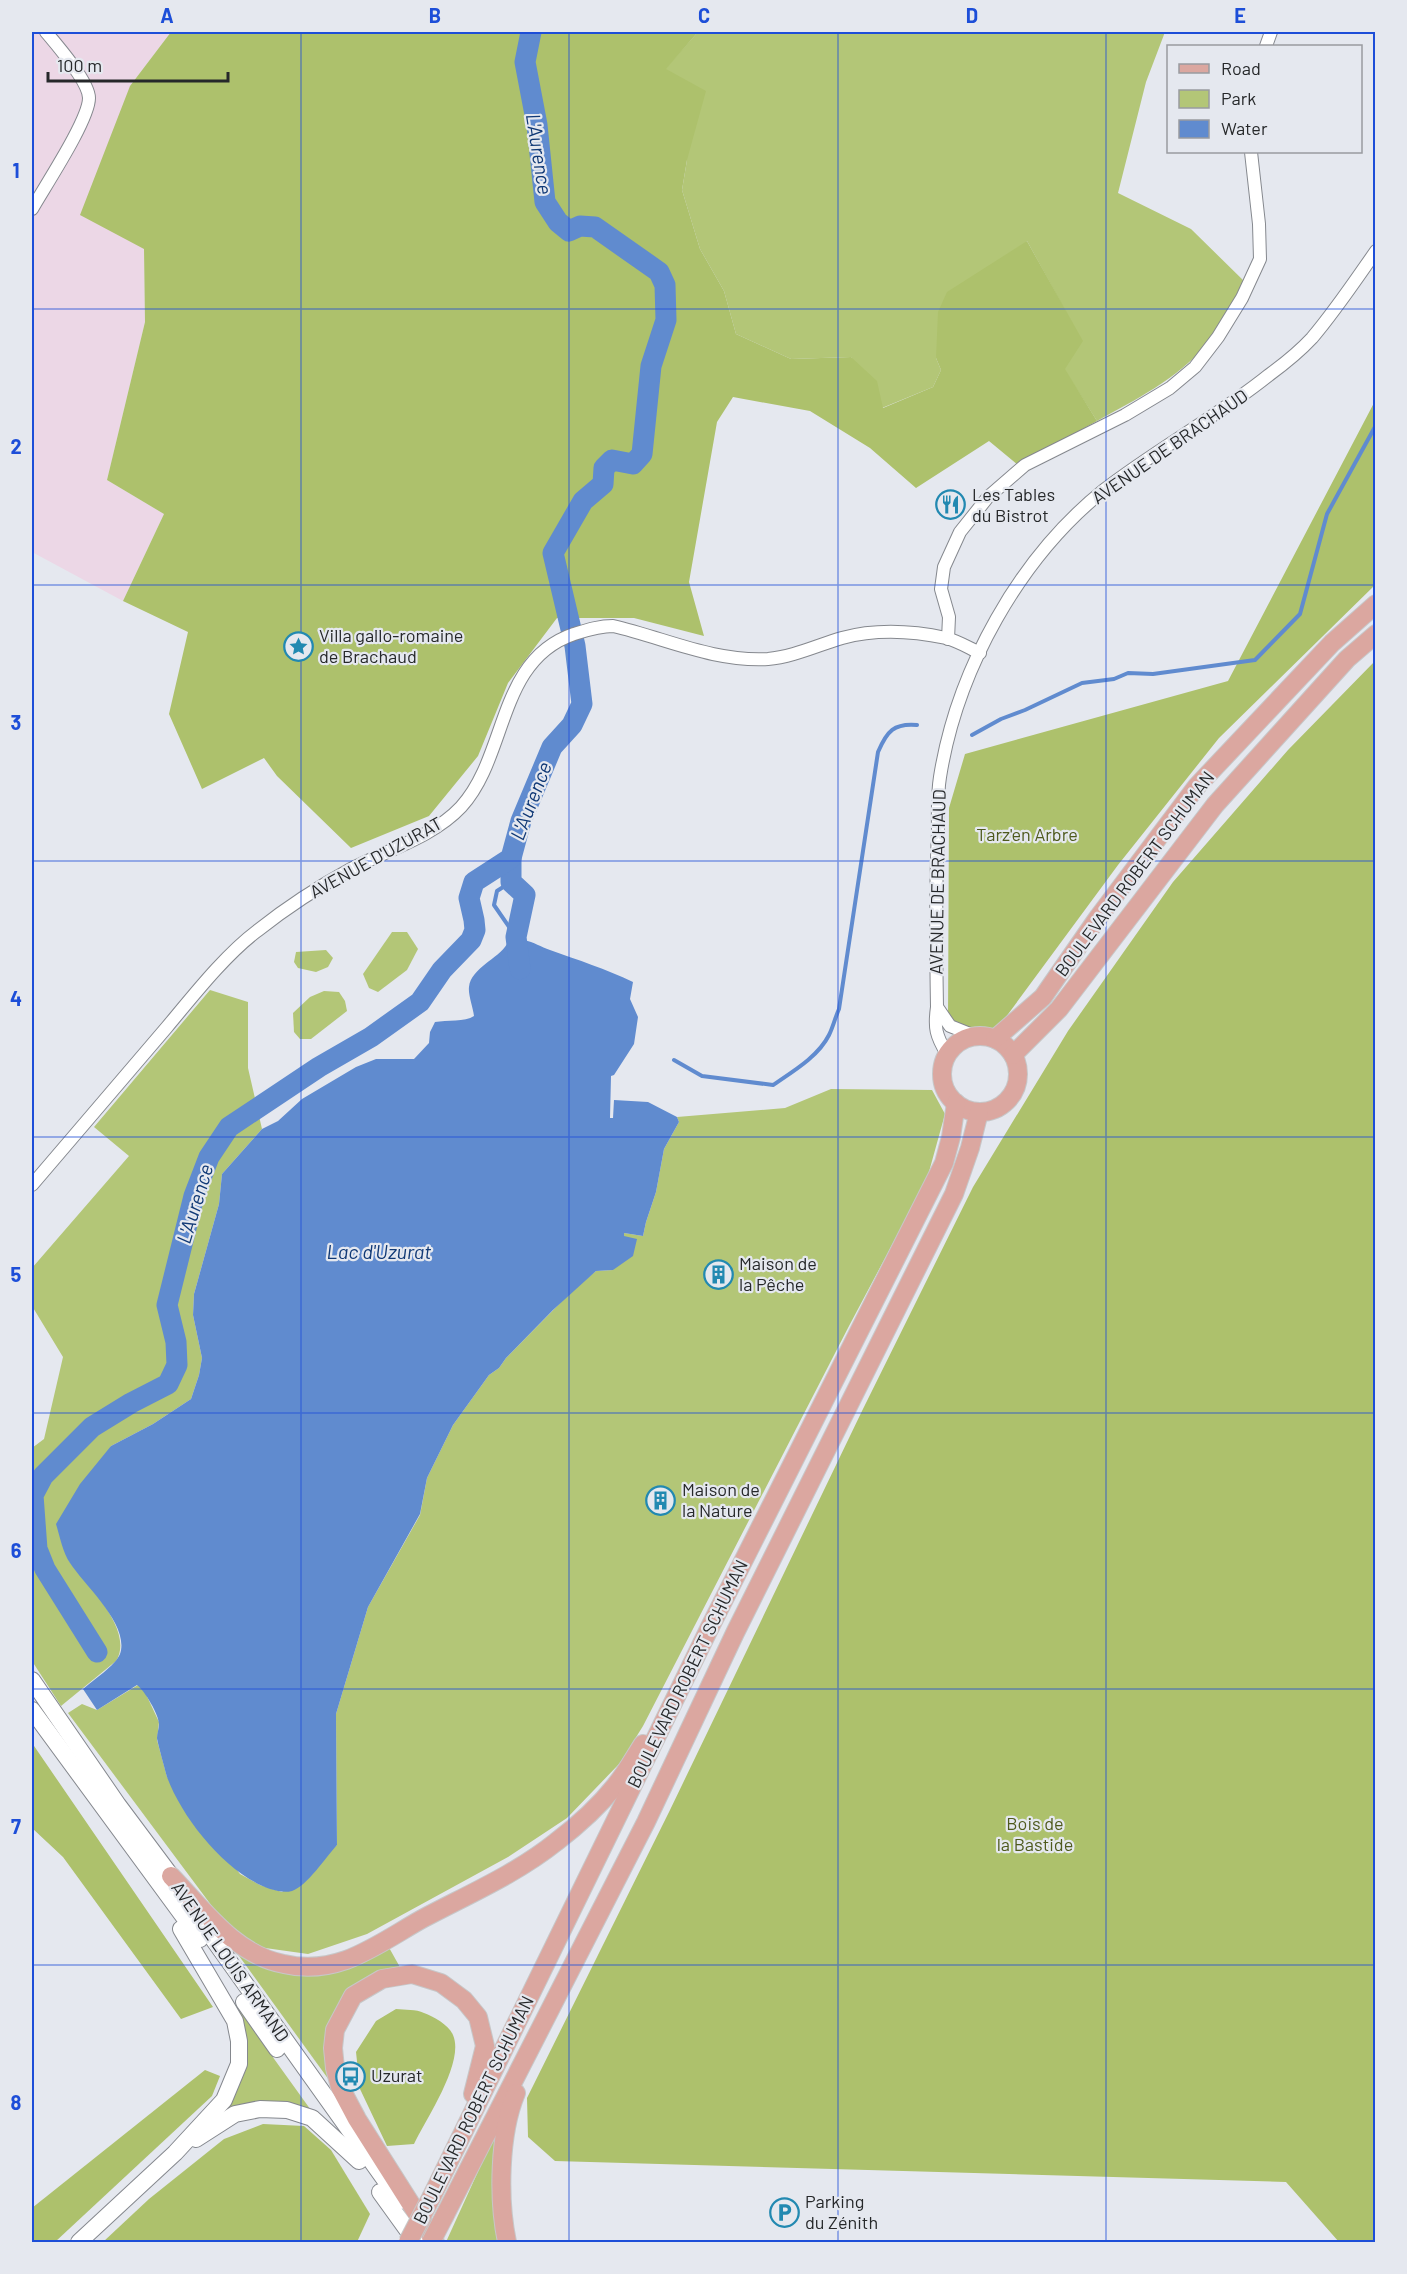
<svg xmlns="http://www.w3.org/2000/svg" width="1407" height="2274" viewBox="0 0 1407 2274" font-family="Barlow,sans-serif">
	<rect width="100%" height="100%" fill="#e5e8ef"/>
	<path fill="#ecd7e6" d="M32,32H171L130,86L144,249L145,322L107,480L164,514L123,601L32,552Z"/>
	<g fill="#b3c677">
		<path d="M698,32H1165L1146,82L1118,193L1191,229L1246,283C1233,303 1221,327 1206,345C1177,379 1135,400 1097,421L1064,369L1082,341L1027,241L936,358L941,370L933,387L882,408L851,357L791,359L736,334L724,291L700,249L682,190L687,160L665,69Z"/>
		<path d="M392,932H407L418,949L407,970L378,992L369,988L363,974Z"/>
		<path d="M326,950L333,958L328,967L316,972L298,968L294,962L296,952Z"/>
		<path d="M210,990L248,1002V1068L262,1129L222,1174L219,1204L194,1294L193,1315L202,1358L199,1375L191,1399L153,1424L111,1446L69,1561C87,1584 135,1631 116,1661L61,1706L32,1661V1448L44,1439L63,1357L32,1306V1268L129,1156L94,1127Z"/>
		<path d="M324,991L339,992L345,1001L347,1011L311,1039H300L294,1032L293,1013L310,997Z"/>
		<path d="M831,1089L932,1090L945,1114L927,1179L849,1326L643,1726L620,1763L567,1818L508,1857L367,1934L308,1954L258,1947L223,1921L68,1713L82,1704L97,1710L138,1685L144,1690L159,1722L157,1740L167,1777L240,1874L260,1885L282,1892L337,1845L336,1714L368,1607L420,1515L427,1478L453,1425L489,1375L499,1368L506,1358L576,1287L596,1271L613,1270L624,1233L643,1236L646,1222L656,1192L664,1149L679,1122L677,1117L785,1108Z"/>
		<path d="M387,1944L401,1969L350,1992L329,2080L234,1949L283,1969Z"/>
		<path d="M226,1992L313,2113L219,2114L240,2083L246,2053Z"/>
		<path d="M496,2132L500,2242H446Z"/>
	</g>
	<g fill="#adc16c">
		<path d="M171,32H698L666,69L706,91L687,160L682,190L700,249L724,291L736,334L791,359L851,357L877,381L883,408L933,387L941,370L936,358L938,312L947,292L1027,241L1083,341L1065,369L1097,421L1018,465L989,441L916,488L870,448L810,411L733,397L717,422L689,582L704,636L634,618H557L508,683L478,756L429,816L351,848L277,776L264,758L202,789L169,714L188,632L123,601L164,514L107,480L145,322L144,249L80,215L130,86Z"/>
		<path d="M1375,401V585L1219,738L1118,865L989,1040L948,1021L949,808L965,754L1228,681Z"/>
		<path d="M1375,661V2242H1339L1286,2182L555,2161L528,2137L527,2098L670,1810L862,1411L973,1187L1068,1031L1173,882L1288,750Z"/>
		<path d="M32,1743L213,2007L181,2019L63,1857L32,1828Z"/>
		<path d="M396,2009C405,2010 416,2009 424,2013C434,2017 449,2025 453,2035C465,2062 426,2119 414,2144L387,2146L360,2089L356,2052L376,2021Z"/>
		<path d="M205,2070L220,2076L212,2096L55,2242H32V2208Z"/>
		<path d="M263,2124L304,2126L331,2150L370,2214L357,2242H103L149,2199L224,2139Z"/>
	</g>
	<path fill="#608bcf" d="M524,940C534,942 541,947 550,950C578,960 606,969 633,982L630,999L638,1017L634,1044L614,1075L611,1076L610,1118H613L614,1100L648,1102L677,1117L679,1122L664,1149L656,1192L646,1222L643,1236L624,1233V1236L637,1239L633,1256L613,1270L596,1271L553,1310L506,1358L499,1368L489,1375L453,1425L427,1478L420,1514L368,1607L336,1714L337,1845C326,1857 307,1886 292,1891C284,1893 278,1891 270,1889C227,1874 183,1820 167,1777C166,1773 157,1741 157,1738C157,1733 159,1729 159,1724C159,1715 145,1691 137,1685L97,1710L83,1689C92,1681 116,1665 120,1654C130,1625 85,1586 70,1563C63,1553 60,1537 56,1524L80,1484L111,1446L153,1424L191,1399L199,1375L202,1358L193,1315L194,1294L219,1204L222,1174L262,1129L278,1121L302,1099L356,1067L376,1059H414L429,1043L430,1032L435,1022C447,1020 465,1022 474,1016C473,1007 468,995 469,987C471,968 498,959 507,944Z"/>
	<g fill="none" stroke-linecap="round" stroke-linejoin="round">
		<g stroke="#608bcf" stroke-width="4">
			<path d="M972,735L1001,719L1025,710L1082,683L1114,679L1128,673L1153,674L1255,660L1300,614L1327,514L1376,425"/>
			<path d="M511,882L497,891L494,905L516,937"/>
			<path d="M674,1060L702,1076L773,1085C792,1072 818,1057 829,1035C833,1027 835,1018 839,1009L878,752C887,731 894,723 917,725"/>
		</g>
		<g stroke="#608bcf" stroke-width="21">
			<path d="M511,858V882L525,895L516,937L520,969"/>
			<path d="M97,1652L45,1569L37,1549L33,1495L43,1476L92,1427L131,1403L168,1384L177,1365L176,1342L167,1305L194,1196L209,1157L229,1127L319,1067L371,1037L420,1002L442,970L471,940L475,930L474,920L469,898L474,882L511,858L521,821L552,747L572,725L582,704L575,646L553,553L583,501L603,484L604,468L612,460L633,464L642,454L651,366L666,320L665,285L659,272L595,227L580,226L569,231L558,222L545,202L537,125L525,62L531,32"/>
		</g>
		<defs>
			<g id="street">
				<path d="M1266,46L1271,32"/>
				<path d="M32,209C45,186 89,120 89,98C89,82 57,45 46,32"/>
				<path d="M948,639L949,617L941,589L944,567L960,532L988,497L1025,465L1125,415L1170,388L1195,367L1218,337L1242,298L1260,259L1259,224L1251,152"/>
				<path d="M937,1007L950,1026L975,1036"/>
				<path d="M947,1054C936,1036 934,1028 937,1007C936,949 935,891 938,833C938,815 937,795 940,777C957,670 1019,558 1104,490C1157,449 1217,417 1269,375C1284,364 1299,352 1312,338C1335,311 1355,281 1376,251"/>
				<path d="M32,1185C77,1132 122,1079 167,1027C193,996 225,955 257,931C286,908 318,887 351,869C387,850 433,837 461,807C508,756 497,660 574,634C587,630 599,626 613,626C665,638 713,662 768,659C793,657 818,645 842,638C875,629 913,631 946,638C958,641 969,648 980,653"/>
			</g>
			<g id="secondary">
				<path d="M32,1680L118,1805L171,1876L206,1929L400,2201"/>
				<path d="M32,1710L200,1939"/>
				<path d="M244,2002L277,2049"/>
				<path d="M196,2139L235,2114L260,2109L287,2110L312,2118L359,2161"/>
				<path d="M380,2192L416,2242"/>
				<path d="M79,2242L175,2153L224,2100L239,2064V2041L235,2021L181,1929"/>
			</g>
			<g id="primary">
				<circle cx="980" cy="1074" r="38"/>
				<path d="M995,1039L1043,997L1097,919L1197,786L1332,643L1376,604"/>
				<path d="M1013,1055L1059,1009L1215,805L1347,659L1376,634"/>
				<path d="M171,1876C203,1909 235,1955 284,1964C305,1969 326,1967 346,1960C373,1950 397,1933 422,1919C467,1895 516,1874 556,1842C577,1826 599,1806 615,1786C626,1773 634,1758 643,1744"/>
				<path d="M432,2196L711,1625L944,1163L951,1137L956,1103"/>
				<path d="M445,2215L646,1822L735,1633L954,1194L970,1148L979,1112"/>
				<path d="M435,2242L357,2119L340,2087L335,2068L333,2048L335,2030L353,1996L382,1979L412,1974L441,1983L464,2000L478,2017L485,2046L473,2094"/>
				<path d="M507,2242C498,2199 499,2134 516,2093"/>
			</g>
		</defs>
		<use href="#street" stroke="#85888e" stroke-width="14"/>
		<use href="#secondary" stroke="#85888e" stroke-width="18"/>
		<use href="#primary" stroke="#c7c7c8" stroke-width="20"/>
		<use href="#street" stroke="#fff" stroke-width="12"/>
		<use href="#secondary" stroke="#fff" stroke-width="16"/>
		<use href="#primary" stroke="#dba7a0" stroke-width="18"/>
		<defs>
			<g id="primary-bridge">
				<path d="M408,2242L432,2196"/>
				<path d="M431,2242L445,2215"/>
			</g>
		</defs>
		<use href="#primary-bridge" stroke="#c7c7c8" stroke-width="20" stroke-linecap="butt"/>
		<use href="#primary-bridge" stroke="#dba7a0" stroke-width="18"/>
	</g>
	<path fill="none" stroke="#1d4ed8" stroke-width="1.5" stroke-opacity="0.55" d="M301,32V2242M569,32V2242M838,32V2242M1106,32V2242M32,309H1376M32,585H1376M32,861H1376M32,1137H1376M32,1413H1376M32,1689H1376M32,1965H1376"/>
	<defs>
		<symbol id="restaurant-ring" viewBox="-11 -11 22 22"><circle r="9.5" fill="#e5e8ef" stroke="#2289b1" stroke-width="1.5"/><path d="M-5-6h1v4h1v-4h1v4h1v-4h1v5L-1.5 .5V6h-2V.5L-5-1ZM5-6V6H3V1.5H1.5Q1.5-4 5-6Z" fill="#2289b1"/></symbol>
		<symbol id="sight-ring" viewBox="-11 -11 22 22"><circle r="9.5" fill="#e5e8ef" stroke="#2289b1" stroke-width="1.5"/><path d="M0-6L1.8-2.2L6-1.7L2.9 1.2L3.7 5.4L0 3.3L-3.7 5.4L-2.9 1.2L-6-1.7L-1.8-2.2Z" fill="#2289b1"/></symbol>
		<symbol id="building-ring" viewBox="-11 -11 22 22"><circle r="9.5" fill="#e5e8ef" stroke="#2289b1" stroke-width="1.5"/><path d="M-4-6H4V6H1V3H-1V6H-4ZM-2.5-4.3h1.7v1.8h-1.7ZM.8-4.3h1.7v1.8H.8ZM-2.5-1h1.7V.8h-1.7ZM.8-1h1.7V.8H.8Z" fill="#2289b1"/></symbol>
		<symbol id="bus-ring" viewBox="-11 -11 22 22"><circle r="9.5" fill="#e5e8ef" stroke="#2289b1" stroke-width="1.5"/><path d="M-5-6H5V4H4V6H2V4H-2V6H-4V4H-5ZM-3.5-4V0h7V-4ZM-3.5 1.2v1.5H-2V1.2ZM2 1.2v1.5H3.5V1.2Z" fill="#2289b1"/></symbol>
		<symbol id="parking-ring" viewBox="-11 -11 22 22"><circle r="9.5" fill="#e5e8ef" stroke="#2289b1" stroke-width="1.5"/><path d="M-3.5-5.5H1a3.5 3.5 0 0 1 0 7H-1V5.5H-3.5ZM-1-3.4V-.6H.8a1.4 1.4 0 0 0 0-2.8Z" fill="#2289b1"/></symbol>
	</defs>
	<g fill-rule="evenodd">
		<use href="#restaurant-ring" x="934" y="488" width="33" height="33"/>
		<use href="#sight-ring" x="282" y="630" width="33" height="33"/>
		<use href="#building-ring" x="702" y="1258" width="33" height="33"/>
		<use href="#building-ring" x="644" y="1484" width="33" height="33"/>
		<use href="#bus-ring" x="334" y="2060" width="33" height="33"/>
		<use href="#parking-ring" x="768" y="2196" width="33" height="33"/>
	</g>
	<g text-anchor="middle" stroke-width="4.5" stroke-linejoin="round" paint-order="stroke">
		<g font-size="18" fill="#26282a" stroke="#e5e8ef">
			<text transform="translate(1170 447) rotate(-35)" y="6">AVENUE DE BRACHAUD</text>
			<text transform="translate(376 858) rotate(-29)" y="6">AVENUE D'UZURAT</text>
			<text transform="translate(1135 874) rotate(-53)" y="6">BOULEVARD ROBERT SCHUMAN</text>
			<text transform="translate(938 882) rotate(-89)" y="6">AVENUE DE BRACHAUD</text>
			<text transform="translate(688 1674) rotate(-64)" y="6">BOULEVARD ROBERT SCHUMAN</text>
			<text transform="translate(230 1962) rotate(55)" y="6">AVENUE LOUIS ARMAND</text>
			<text transform="translate(474 2110) rotate(-64)" y="6">BOULEVARD ROBERT SCHUMAN</text>
		</g>
		<g font-size="18" fill="#26282a" stroke="#e5e8ef" text-anchor="start">
			<text x="972" y="501">Les Tables<tspan x="972" dy="21">du Bistrot</tspan></text>
			<text x="319" y="642">Villa gallo-romaine<tspan x="319" dy="21">de Brachaud</tspan></text>
			<text x="739" y="1270">Maison de<tspan x="739" dy="21">la Pêche</tspan></text>
			<text x="682" y="1496">Maison de<tspan x="682" dy="21">la Nature</tspan></text>
			<text x="371" y="2082">Uzurat</text>
			<text x="805" y="2208">Parking<tspan x="805" dy="21">du Zénith</tspan></text>
		</g>
		<g font-size="18" fill="#4e5a1d" stroke="#e5e8ef">
			<text x="1027" y="841">Tarz'en Arbre</text>
			<text x="1035" y="1830">Bois de<tspan x="1035" dy="21">la Bastide</tspan></text>
		</g>
		<g font-size="20" font-style="italic" fill="#103976" stroke="#e5e8ef">
			<text transform="translate(539 154) rotate(81)" y="7">L'Aurence</text>
			<text transform="translate(531 801) rotate(-69)" y="7">L'Aurence</text>
			<text transform="translate(195 1204) rotate(-73)" y="7">L'Aurence</text>
			<text x="379" y="1259">Lac d'Uzurat</text>
		</g>
	</g>
	<rect width="1407" height="2274" fill="none" stroke="#e5e8ef" stroke-width="66"/>
	<rect x="1167" y="45" width="195" height="108" fill="#e5e8ef" stroke="#999ba0" stroke-width="1.5"/>
	<rect x="1179" y="64" width="30" height="9" fill="#dba7a0" stroke="#999ba0" stroke-width="1.5"/>
	<text x="1221" y="75" font-size="18" fill="#26282a">Road</text>
	<rect x="1179" y="90" width="30" height="18" fill="#b3c677" stroke="#999ba0" stroke-width="1.5"/>
	<text x="1221" y="105" font-size="18" fill="#26282a">Park</text>
	<rect x="1179" y="120" width="30" height="18" fill="#608bcf" stroke="#999ba0" stroke-width="1.5"/>
	<text x="1221" y="135" font-size="18" fill="#26282a">Water</text>
	<path d="M48 72v9h180v-9" fill="none" stroke="#26282a" stroke-width="3"/>
	<text x="57" y="72" font-size="18" fill="#26282a" stroke="#e5e8ef" stroke-width="4.5" paint-order="stroke">100 m</text>
	<rect x="33" y="33" width="1341" height="2208" fill="none" stroke="#1d4ed8" stroke-width="2"/>
	<g font-size="20" text-anchor="middle" font-weight="bold" fill="#1d4ed8">
		<text x="167" y="23">A</text>
		<text x="435" y="23">B</text>
		<text x="704" y="23">C</text>
		<text x="972" y="23">D</text>
		<text x="1240" y="23">E</text>
		<text x="16" y="178">1</text>
		<text x="16" y="454">2</text>
		<text x="16" y="730">3</text>
		<text x="16" y="1006">4</text>
		<text x="16" y="1282">5</text>
		<text x="16" y="1558">6</text>
		<text x="16" y="1834">7</text>
		<text x="16" y="2110">8</text>
	</g>
</svg>
